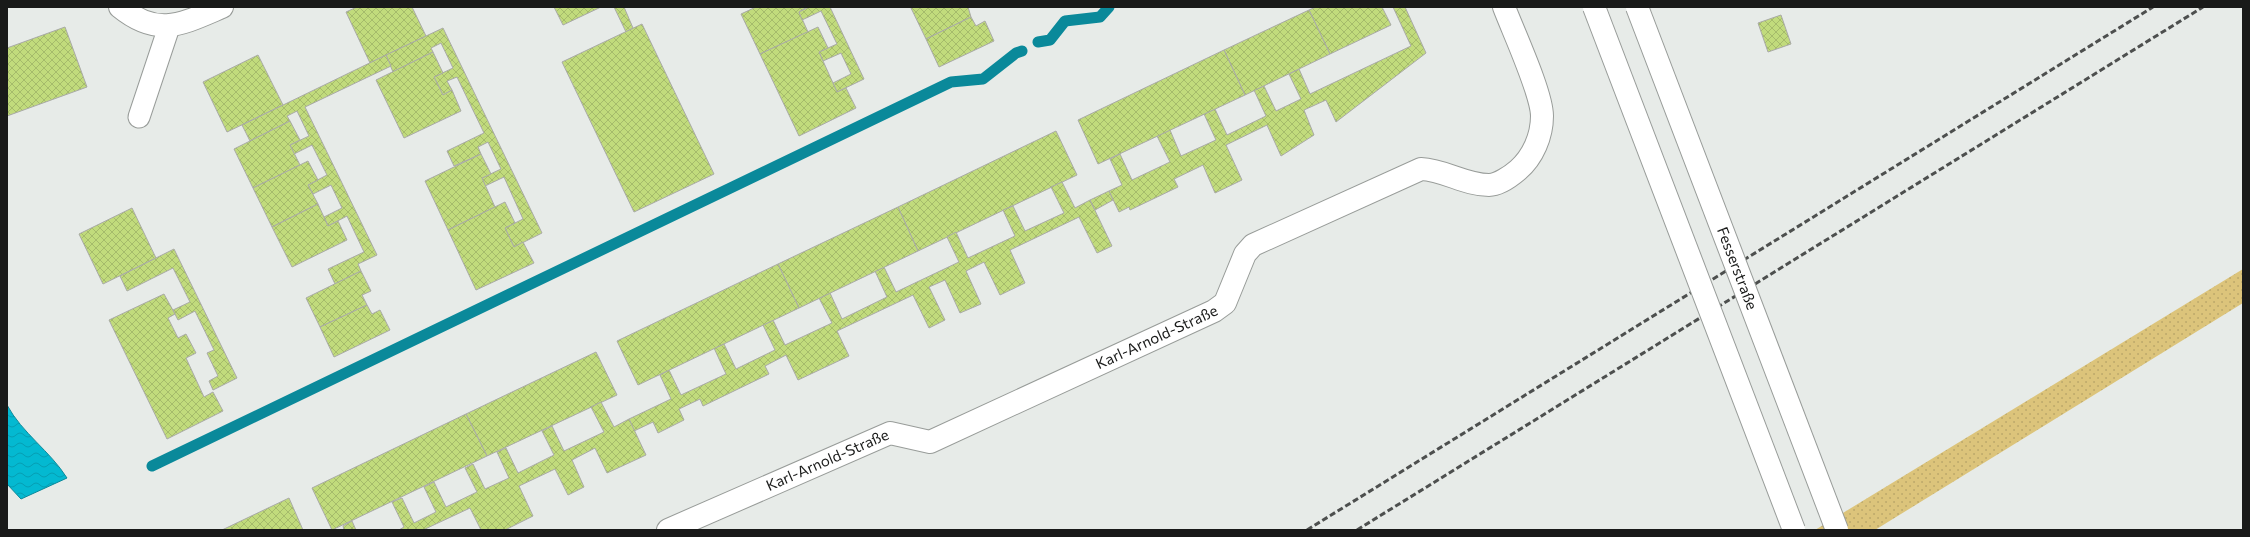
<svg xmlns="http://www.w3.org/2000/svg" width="2250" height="537" viewBox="0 0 2250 537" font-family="Commissioner,sans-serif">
	<defs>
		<pattern id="grass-dots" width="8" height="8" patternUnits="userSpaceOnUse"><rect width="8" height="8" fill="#dcc47b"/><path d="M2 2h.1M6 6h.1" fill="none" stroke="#bca86a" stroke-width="1.8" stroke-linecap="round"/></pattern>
		<pattern id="water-waves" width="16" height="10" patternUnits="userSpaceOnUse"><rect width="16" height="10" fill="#04b9d1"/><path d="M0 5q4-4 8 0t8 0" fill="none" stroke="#059eb3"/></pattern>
		<pattern id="building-cross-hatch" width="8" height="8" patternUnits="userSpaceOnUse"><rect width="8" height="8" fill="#c1db7c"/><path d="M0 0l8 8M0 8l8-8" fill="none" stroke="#a5bb6b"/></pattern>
	</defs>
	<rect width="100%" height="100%" fill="#e7ebe8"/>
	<path fill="url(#grass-dots)" d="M2243,269V303L1875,530H1815Z"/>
	<path fill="url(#water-waves)" stroke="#0a899a" d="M7,405C22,433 50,451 67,478L21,499L7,484Z"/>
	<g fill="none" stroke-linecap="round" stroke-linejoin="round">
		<g stroke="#0a899a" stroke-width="11">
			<path d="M1038,42L1050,40L1065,21L1100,17L1109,7"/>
			<path d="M152,466L951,82L983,79L1016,53L1022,51"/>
		</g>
	</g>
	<g fill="url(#building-cross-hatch)" stroke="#a9aaa6">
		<path d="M357,7H412L426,36L370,63L346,12Z"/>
		<path d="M554,7H601L563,25Z"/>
		<path d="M614,7H624L633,28L626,32Z"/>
		<path d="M756,7H807L799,12L808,32L760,54L741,14Z"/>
		<path d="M830,7L864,79L837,92L833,83L851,74L841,53L823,61L819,52L837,44L821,11L802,20L799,12L809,7Z"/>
		<path d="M914,7H968L971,17L926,39L911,8Z"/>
		<path d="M1316,7H1382L1391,25L1330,54L1309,10Z"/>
		<path d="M1393,7H1405L1426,53L1336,122L1326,100L1304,110L1314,135L1281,156L1267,125L1226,145L1242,180L1215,193L1203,165L1174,179L1178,187L1130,210L1129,207L1119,212L1109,191L1122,185L1110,159L1120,154L1132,180L1170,162L1157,136L1170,130L1181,156L1216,140L1204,114L1215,109L1227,135L1266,116L1254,90L1264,86L1276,111L1301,99L1289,74L1299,69L1310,94L1411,46Z"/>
		<path d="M1309,10L1330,54L1245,95L1224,50Z"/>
		<path d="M1781,15L1791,44L1768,52L1758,23Z"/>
		<path d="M971,17L976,26L985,21L994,41L939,67L926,39Z"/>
		<path d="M642,24L714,174L634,212L562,62Z"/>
		<path d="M65,27L87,87L7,116V48Z"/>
		<path d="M818,27L828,48L819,52L837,92L846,88L856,108L799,136L760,54Z"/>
		<path d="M443,28L542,233L514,247L505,228L523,219L504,177L485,186L482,178L501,169L488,142L478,147L481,154L454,166L447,151L484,133L457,77L447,81L452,90L443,95L434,77L453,68L441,43L431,48L433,52L393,72L386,55Z"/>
		<path d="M1224,50L1245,95L1098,164L1078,120Z"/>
		<path d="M433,52L443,73L434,77L443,95L452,90L461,111L404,138L376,80Z"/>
		<path d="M258,55L283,105L227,132L203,82Z"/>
		<path d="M386,55L391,66L305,107L377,255L358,264L361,271L335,284L328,269L364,252L347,216L328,226L324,217L342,208L331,185L313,194L308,185L327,175L312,145L294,154L290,145L309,136L297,111L287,116L290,121L250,141L242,125Z"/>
		<path d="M290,121L300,140L290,145L300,165L253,188L234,149Z"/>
		<path d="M1056,131L1077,175L918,251L898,207Z"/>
		<path d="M481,154L491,174L482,178L495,207L448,230L425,181Z"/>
		<path d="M308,161L318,180L308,185L318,204L272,227L253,188Z"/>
		<path d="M1062,182L1075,208L1090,200L1112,246L1097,253L1079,217L1010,250L1025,283L1000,295L984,262L966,271L981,304L960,313L945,280L929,287L945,320L929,328L913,295L837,331L849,356L798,380L786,355L765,366L769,374L703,406L700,399L679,409L684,420L658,433L653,422L634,431L629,419L671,399L660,375L669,370L681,395L726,374L714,348L724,344L736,369L775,350L763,325L773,320L785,345L832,323L819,298L830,293L842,319L887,297L875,271L884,267L896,292L959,262L947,237L956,232L968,258L1015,236L1003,210L1013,206L1025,231L1064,213L1051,187Z"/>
		<path d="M1109,191L1113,200L1095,210L1090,200Z"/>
		<path d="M505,202L515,223L505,228L514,247L523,242L534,263L476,290L448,230Z"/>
		<path d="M318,204L328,226L338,221L347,240L292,267L272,227Z"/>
		<path d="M898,207L918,251L799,308L778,264Z"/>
		<path d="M132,208L156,258L103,284L79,234Z"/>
		<path d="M174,249L237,378L213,390L209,381L218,376L207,353L214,350L195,311L178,320L173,310L190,302L173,268L127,291L120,276Z"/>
		<path d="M778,264L799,308L638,385L617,341Z"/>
		<path d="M361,271L371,291L362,295L367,305L320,327L306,298Z"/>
		<path d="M164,294L175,314L168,318L178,338L186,334L196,353L186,358L204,397L213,392L223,411L167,439L109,320Z"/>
		<path d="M367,305L372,314L380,310L390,330L334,357L320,327Z"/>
		<path d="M596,352L617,395L487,456L466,414Z"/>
		<path d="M601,402L614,427L629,419L646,455L607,473L595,448L572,460L584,487L568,495L555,469L519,486L533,516L505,530H481L470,508L423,530H399L404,527L392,502L402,498L414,523L436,512L424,487L434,482L446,507L477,492L465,468L473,464L485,489L509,478L497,452L506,448L518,473L554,455L542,431L552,426L564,451L604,432L591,407Z"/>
		<path d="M466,414L487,456L332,530L312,488Z"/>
		<path d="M289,498L303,530H222Z"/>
		<path d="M352,521L356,530H344L343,526Z"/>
	</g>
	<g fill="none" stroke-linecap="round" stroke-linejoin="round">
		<defs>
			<path id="service" d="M139,117L169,27"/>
			<g id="minor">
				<path d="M120,7C158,38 182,24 222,7"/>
				<path id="s1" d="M668,530L890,433L930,442L1214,311L1225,303L1245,254L1253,245L1421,169C1445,170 1465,185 1489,185C1498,185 1511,176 1518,170C1533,157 1542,136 1542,116C1542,93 1513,31 1504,7"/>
			</g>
		</defs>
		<use href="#service" stroke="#989c99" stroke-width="23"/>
		<use href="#minor" stroke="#989c99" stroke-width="24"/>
		<use href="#service" stroke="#fff" stroke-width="21"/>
		<use href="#minor" stroke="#fff" stroke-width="22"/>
		<g stroke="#4d4f4e" stroke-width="3" stroke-dasharray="6 3" stroke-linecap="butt">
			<path d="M1307,530L2153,7"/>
			<path d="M1357,530L2203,7"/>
		</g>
		<defs>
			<g id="primary-bridge">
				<path d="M1594,7L1794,530"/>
				<path id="s2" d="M1637,7L1837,530"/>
			</g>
		</defs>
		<use href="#primary-bridge" stroke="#989c99" stroke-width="24" stroke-linecap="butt"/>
		<use href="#primary-bridge" stroke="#fff" stroke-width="22"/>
	</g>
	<g text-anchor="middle" stroke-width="3" stroke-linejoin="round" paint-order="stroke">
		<g font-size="15" fill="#191a19" stroke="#f4f9f5">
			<text dy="5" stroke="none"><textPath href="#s2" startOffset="280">Fesserstraße</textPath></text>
			<text dy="5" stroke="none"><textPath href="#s1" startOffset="533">Karl-Arnold-Straße</textPath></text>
			<text dy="5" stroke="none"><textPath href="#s1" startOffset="174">Karl-Arnold-Straße</textPath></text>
		</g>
	</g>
	<rect width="2250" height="537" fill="none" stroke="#191a19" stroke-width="16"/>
</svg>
